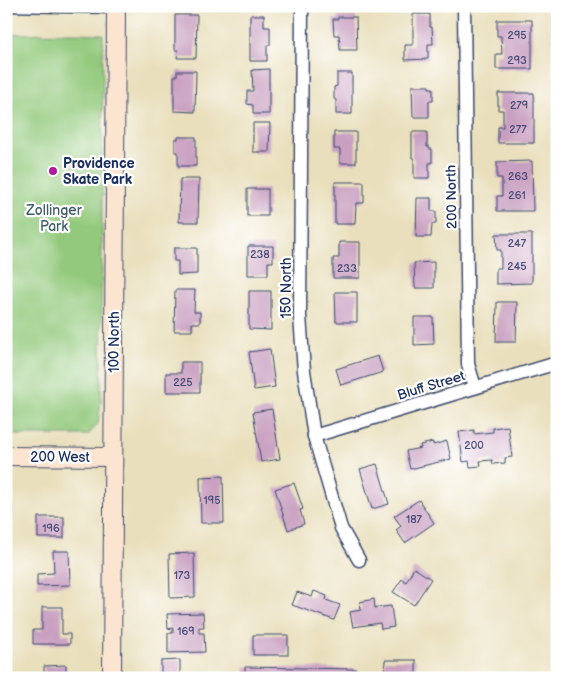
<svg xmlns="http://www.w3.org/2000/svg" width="563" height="684" viewBox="0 0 563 684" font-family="'Balsamiq Sans',sans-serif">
	<rect width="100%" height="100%" fill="#fff"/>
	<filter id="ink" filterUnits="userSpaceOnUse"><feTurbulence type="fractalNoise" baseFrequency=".02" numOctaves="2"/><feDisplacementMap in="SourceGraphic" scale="10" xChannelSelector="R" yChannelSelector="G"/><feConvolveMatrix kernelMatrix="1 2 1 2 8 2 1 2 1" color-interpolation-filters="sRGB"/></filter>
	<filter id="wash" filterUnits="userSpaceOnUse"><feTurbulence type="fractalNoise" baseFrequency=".0096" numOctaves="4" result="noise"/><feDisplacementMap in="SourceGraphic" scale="20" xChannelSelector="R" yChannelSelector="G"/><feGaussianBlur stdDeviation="1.12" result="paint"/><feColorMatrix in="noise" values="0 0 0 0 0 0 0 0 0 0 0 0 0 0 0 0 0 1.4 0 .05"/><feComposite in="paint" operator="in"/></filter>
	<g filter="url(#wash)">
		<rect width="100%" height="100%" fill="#e9dfbc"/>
		<path fill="#93c97b" stroke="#577c6c" d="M70,33L103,34L101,402L98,424L88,435H6V34Z"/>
		<g id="blocks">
			<g fill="#c9a0c1">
				<path d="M413,14H430V27H432L433,44H428V59L405,60V45H413Z"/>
				<path d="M175,15H197L196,58H177L178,50H175Z"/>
				<path d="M250,15H264V27H270V45H267V61H250Z"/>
				<path d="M338,17H356L357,50H340L339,35H334L333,19H338Z"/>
				<rect x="553" y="17" width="4" height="37"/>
				<path d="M497,20H532V69H496V54H502L501,36H497Z"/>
				<path d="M269,69V114H253V105L247,104V91H253L252,70Z"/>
				<path d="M177,71H196L195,112L174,111V76H177Z"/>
				<path d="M337,73H352V114H336V100L334,99V87L337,86Z"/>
				<path d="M412,86H429V88H433V101H429V117H413Z"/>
				<path d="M498,93H534V143H498V127H503V110H498Z"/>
				<path d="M253,123H270L269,152H253Z"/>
				<path d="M334,132H356V163H340V149H334Z"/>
				<path d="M412,132H427V147L429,146V149H432V163H429V178H414V158H412Z"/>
				<path d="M178,137H196V166H178V152H175V139H178Z"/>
				<path d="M532,161L533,211H497V196H502V178H497V162Z"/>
				<path d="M180,179H199L198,222H179Z"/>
				<path d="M335,182H364V203H356L355,224H335Z"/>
				<rect x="247" y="189" width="21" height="27"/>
				<path d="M417,198H431V211H436V224H432L431,237H416Z"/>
				<path d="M496,234H532V283L496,284V268H501V250H497Z"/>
				<path d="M339,242H360V278H333V258H339Z"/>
				<path d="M248,246H273V262H268V275H248Z"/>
				<path d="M174,248H197V274L178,275V261H174Z"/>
				<path d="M434,262V288H415L414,263Z"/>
				<path d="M175,290H195L194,312H200V323H192V331H174Z"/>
				<path d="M249,291H271V330L249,329Z"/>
				<path d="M335,292H357V322H336Z"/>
				<path d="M497,302H517L516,342H496Z"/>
				<path d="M414,317H433L434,344L414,345Z"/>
				<path d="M270,349L275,387L254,390L249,352Z"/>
				<path d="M378,356L383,372L341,385L336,369Z"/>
				<path d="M181,362H200V392H166V373H181Z"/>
				<path d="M272,409L280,459L261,462L253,412Z"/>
				<path d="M508,426L512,457L505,458V463L493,464L492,460L480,461L481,466L470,467L469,461L463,462L459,432L474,430V434L493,432V428Z"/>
				<path d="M447,441L451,459L410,469L406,451L421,448L420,445L433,442V445Z"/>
				<path d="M377,464L389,504L372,509L360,469Z"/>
				<path d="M223,476L224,523H201L200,477Z"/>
				<path d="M294,483L303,509L300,510L304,524L288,530L275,489Z"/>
				<path d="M419,500L434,523L405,543L396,530L401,526L394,516Z"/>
				<rect x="6" y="502" width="6" height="26"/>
				<rect x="38" y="517" width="26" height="21"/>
				<path d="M53,551H69L70,585L37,586V574L54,573Z"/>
				<path d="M194,553L195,597L170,598L169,554Z"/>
				<path d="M414,568L431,579L414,605L393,592L402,579L406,582Z"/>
				<path d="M314,591L327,596L326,600L340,605L334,620L292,605L297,592L312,597Z"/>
				<path d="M374,599L375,608L391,606L394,627L381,629L380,623L353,627L350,612L361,610L360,602Z"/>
				<path d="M42,607H62V634H70V644H33V630H42Z"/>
				<path d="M203,613L204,627H199V633H204L205,652L168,653V633H173V628L168,629L167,614Z"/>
				<rect x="253" y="635" width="35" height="20"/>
				<path d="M180,660V678H161V661Z"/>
				<path d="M385,660H416V678H384Z"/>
				<path d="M66,665V678H44V666Z"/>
				<path d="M245,667L356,669V678H245Z"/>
			</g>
		</g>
	</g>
	<g filter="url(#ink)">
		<use href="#blocks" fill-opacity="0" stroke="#3a496c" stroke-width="1"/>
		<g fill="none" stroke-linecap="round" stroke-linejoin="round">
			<defs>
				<path id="lane" d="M6,8L115,10"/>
				<g id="street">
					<path d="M302,6L300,316L304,371L314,436L341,528L359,560"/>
					<path d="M464,6L468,364L475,387"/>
					<path d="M314,436L557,363"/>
				</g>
				<g id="secondary">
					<path d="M6,456L113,457"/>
					<path d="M112,678L116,6"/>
				</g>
			</defs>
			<use href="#lane" stroke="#3a496c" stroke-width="9"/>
			<use href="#street" stroke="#3a496c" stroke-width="15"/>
			<use href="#secondary" stroke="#3a496c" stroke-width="20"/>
			<use href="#lane" stroke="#fff" stroke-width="6"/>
			<use href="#street" stroke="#fff" stroke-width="12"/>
			<use href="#secondary" stroke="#fce5d0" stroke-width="18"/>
		</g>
	</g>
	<circle fill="#b5179e" stroke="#fff" stroke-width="2" cx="53" cy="171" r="5"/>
	<g text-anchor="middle" stroke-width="4.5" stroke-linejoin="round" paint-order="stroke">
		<g font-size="11" fill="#464b77">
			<text x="517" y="39">295</text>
			<text x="517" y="64">293</text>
			<text x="519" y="109">279</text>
			<text x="518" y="133">277</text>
			<text x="518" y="180">263</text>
			<text x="517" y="199">261</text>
			<text x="517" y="247">247</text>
			<text x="260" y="258">238</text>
			<text x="517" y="270">245</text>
			<text x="347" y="272">233</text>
			<text x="183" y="386">225</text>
			<text x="474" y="449">200</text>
			<text x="212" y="504">195</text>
			<text x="414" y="523">187</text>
			<text x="51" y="532">196</text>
			<text x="182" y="579">173</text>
			<text x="186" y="635">169</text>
		</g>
		<g font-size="14" font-weight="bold" fill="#1b2f5e" stroke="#fff" text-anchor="start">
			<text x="63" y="168">Providence<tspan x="63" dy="16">Skate Park</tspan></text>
		</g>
		<g font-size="14" fill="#1b2f5e" stroke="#fff">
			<text transform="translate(451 197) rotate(-91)" y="5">200 North</text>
			<text transform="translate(286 288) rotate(-90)" y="5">150 North</text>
			<text transform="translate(114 342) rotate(-90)" y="5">100 North</text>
			<text transform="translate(431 385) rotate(-17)" y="5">Bluff Street</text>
			<text x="60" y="462">200 West</text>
		</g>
		<g font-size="14" fill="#3f5d67" stroke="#fff">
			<text x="54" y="215">Zollinger<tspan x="54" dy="16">Park</tspan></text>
		</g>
	</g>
	<rect width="563" height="684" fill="none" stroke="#fff" stroke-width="25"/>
</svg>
